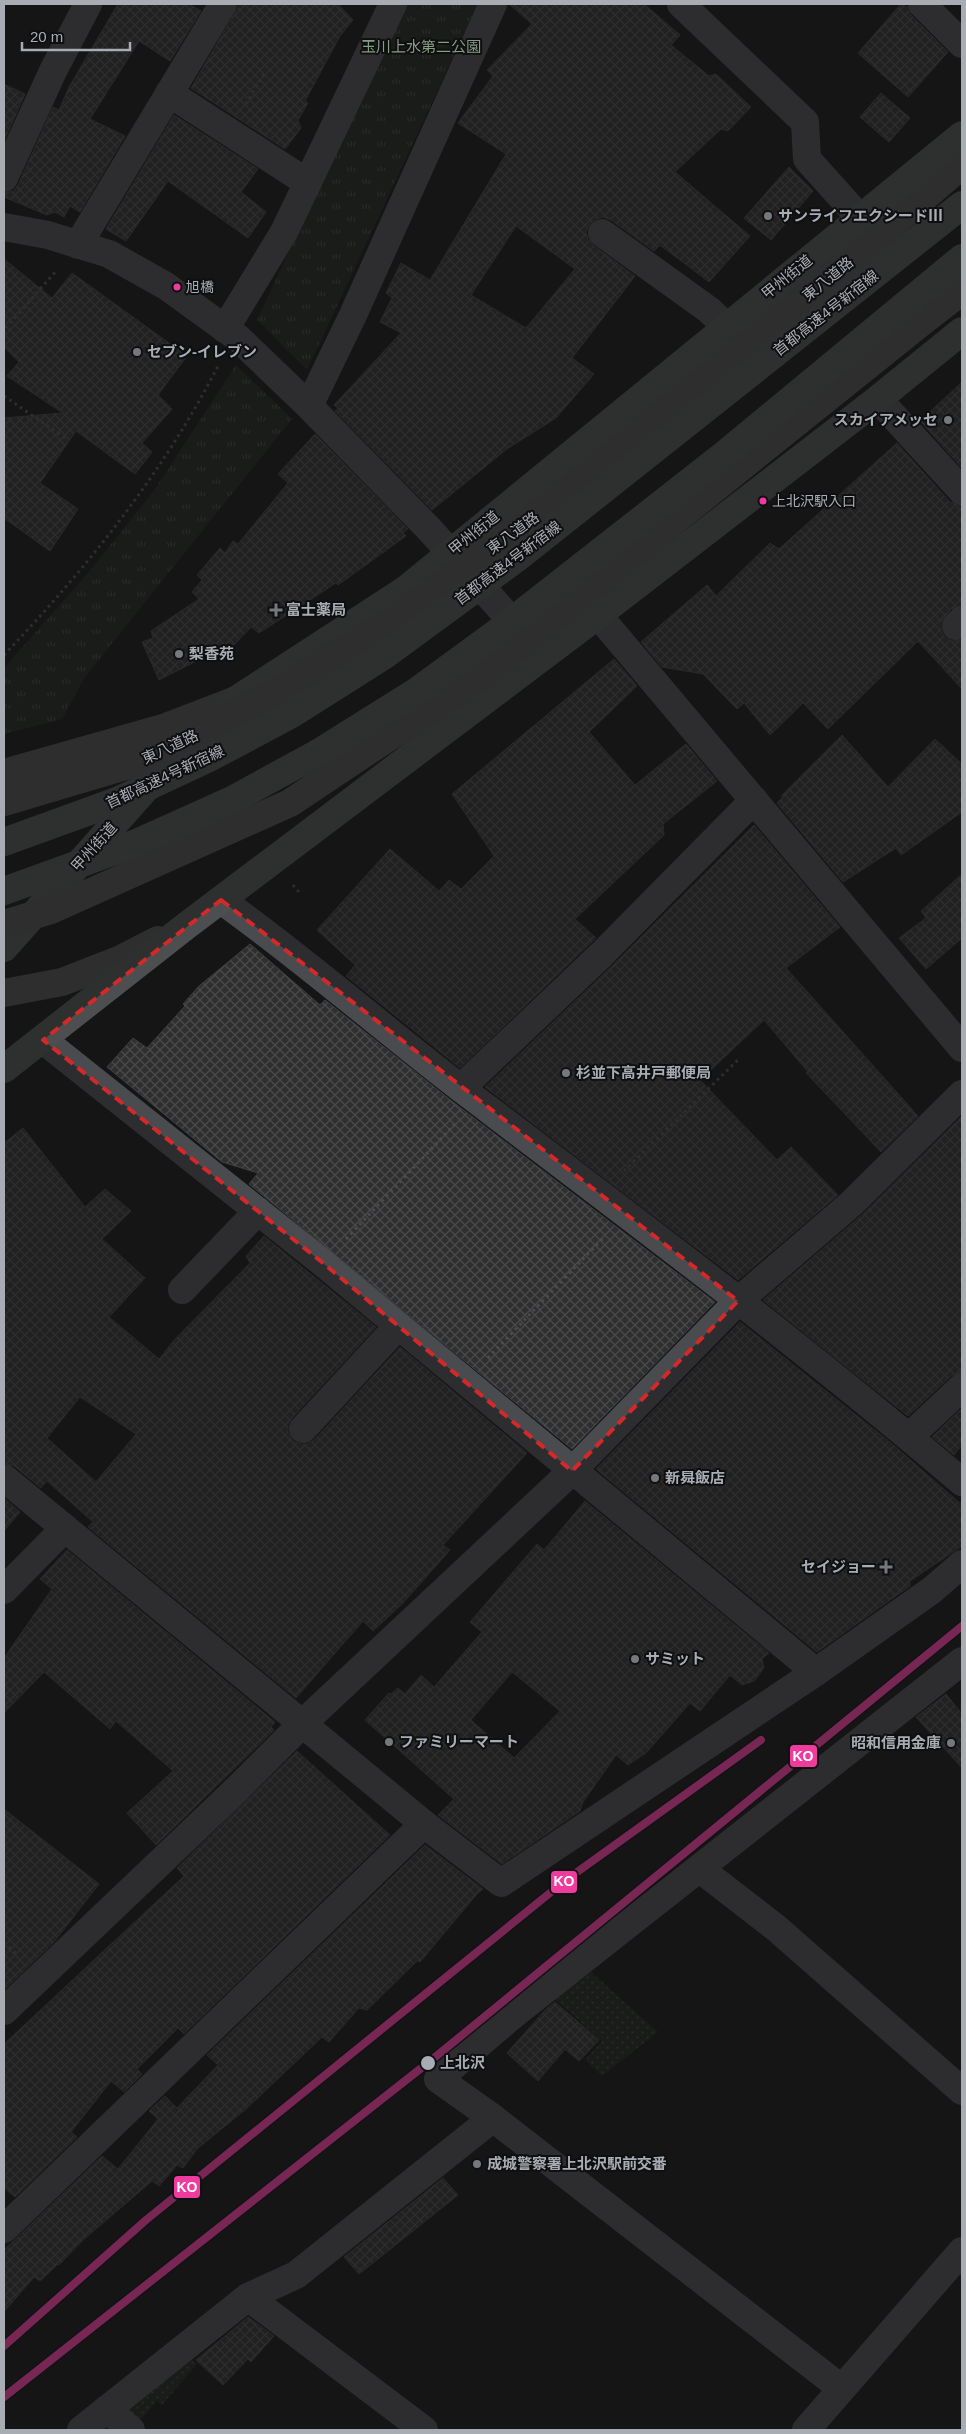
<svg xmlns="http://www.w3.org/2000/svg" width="966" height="2434" viewBox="0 0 966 2434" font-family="Helvetica,'Noto Sans JP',sans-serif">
	<defs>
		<pattern id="grass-dots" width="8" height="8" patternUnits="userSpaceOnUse" patternTransform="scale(1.25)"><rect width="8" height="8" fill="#1f251f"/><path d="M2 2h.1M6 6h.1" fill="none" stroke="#3d423d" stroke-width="1.8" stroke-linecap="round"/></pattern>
		<pattern id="park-tufts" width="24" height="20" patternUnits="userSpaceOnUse" patternTransform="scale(1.25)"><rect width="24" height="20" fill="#1f251f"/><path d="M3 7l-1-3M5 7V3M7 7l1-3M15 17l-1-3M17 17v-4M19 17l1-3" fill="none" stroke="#3d423d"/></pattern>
		<pattern id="building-cross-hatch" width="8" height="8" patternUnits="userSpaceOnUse" patternTransform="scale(1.25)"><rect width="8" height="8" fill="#2f2f30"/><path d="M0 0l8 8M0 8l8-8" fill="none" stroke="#4a4a4c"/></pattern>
	</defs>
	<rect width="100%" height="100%" fill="#151515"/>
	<g fill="url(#grass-dots)">
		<path d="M590,1971L658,2032L602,2076L585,2060L602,2041L555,1999Z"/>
		<path d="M186,2355L197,2364L162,2405L157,2401L135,2426L118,2411Z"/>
	</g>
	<g fill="url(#park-tufts)">
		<path d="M404,4H478L307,370L257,320Z"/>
		<path d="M236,365L292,419L85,677L62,719L4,734V668L88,573L153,492Z"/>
	</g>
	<g fill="url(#building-cross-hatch)" stroke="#3e3f41" fill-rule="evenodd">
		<path d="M118,4H189L201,11L170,61L139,41L90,119L125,136L80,212L70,206L64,217L55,212L47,215L4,197V193L13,191L18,185L53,107L59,110L69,87Z"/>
		<path d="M240,4H338L353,20L340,36L305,101L308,103L298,120L301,128L285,149L191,88Z"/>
		<path d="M509,4H644L680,35L671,45L709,76L716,74L751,107L728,131L721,129L675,172L750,236L709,282L660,245L654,251L611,220L603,217L596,219L590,224L586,232L588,239L593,245L635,276L572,358L594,374L556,418L507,449L432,510L335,411L338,408L334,405L401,333L380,322L392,298L386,293L401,263L430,280L506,154L458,123L493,76L487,70L532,24ZM516,226L575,269L526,328L471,295Z"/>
		<path d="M901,4L907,7L911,15L948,52L908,97L858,53Z"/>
		<path d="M4,84L25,94L4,141Z"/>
		<path d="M881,93L910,118L889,142L860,117Z"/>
		<path d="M174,115L258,169L241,192L266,212L248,238L168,181L126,241L106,229Z"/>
		<path d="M789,167L813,191L771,240L744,218Z"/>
		<path d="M4,259L52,298L72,273L187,356L158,395L172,409L142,443L152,452L135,474L76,431L40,483L78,509L50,551L4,518V418L63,413L7,376L19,362L4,347Z"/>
		<path d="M962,382V468L920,421Z"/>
		<path d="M315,434L408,529L403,533L406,536L338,585L336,583L259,633L251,627L235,644L220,652L218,650L159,680L142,642L153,638L151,631L199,599L192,592L202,580L197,575L220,548L225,553L233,541L238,544L288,483L278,474Z"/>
		<path d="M897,443L950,502L962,506V605L951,609L941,622V630L945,637L952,641L962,640V689L918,641L828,729L803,703L770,735L744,703L737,709L703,674L662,667L641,642L707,585L716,596L770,543L779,549Z"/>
		<path d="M614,659L637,686L589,732L635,785L686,744L717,781L663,824L664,835L575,919L596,938L460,1068L346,976L355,965L317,930L390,849L439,891L449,880L461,889L494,856L452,794Z"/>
		<path d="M842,735L888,787L935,739L962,764V812L901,855L896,848L843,882L777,803L783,797L781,796Z"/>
		<path d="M754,825L840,927L786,968L918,1116L881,1152L806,1073L808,1072L764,1020L700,1080L777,1160L791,1147L838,1195L738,1280L485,1087L613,965Z"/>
		<path d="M962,874V938L926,969L899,938L926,918L921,911Z"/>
		<path d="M250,944L320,1005L325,1000L453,1102L715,1302L572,1449L249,1184L258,1173L222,1162L107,1067L133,1038L147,1048L185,1006L183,1004L199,986Z"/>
		<path d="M962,1116V1372L951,1376L908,1416L763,1300L863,1214Z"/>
		<path d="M23,1128L85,1207L105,1189L131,1211L102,1239L145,1278L109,1317L159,1359L176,1338L250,1263L246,1256L264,1236L376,1327L292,1418L288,1425V1433L293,1441L300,1444H307L314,1440L400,1347L527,1453L443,1545L450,1550L403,1603L373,1631L363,1621L296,1698L88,1527L93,1522L47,1481L41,1488L14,1466L4,1463V1143ZM80,1397L136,1434L96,1482L47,1438Z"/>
		<path d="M740,1322L891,1443L962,1505V1546L910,1581V1586L817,1652L596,1469Z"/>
		<path d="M962,1408V1445L954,1455L932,1437Z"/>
		<path d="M4,1498L20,1512L4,1531Z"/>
		<path d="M585,1501L769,1653L762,1659L764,1668L754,1681L742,1685L730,1675L700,1711L690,1703L646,1753L628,1765L616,1755L583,1802L580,1811L502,1864L438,1815L454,1799L365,1720L389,1693L391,1694L398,1688L405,1694L421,1675L434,1687L482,1632L470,1622L537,1544L544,1550ZM512,1672L560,1711L514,1758L471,1720Z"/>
		<path d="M67,1550L275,1722L271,1727L274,1730L156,1845L127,1813L173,1771L116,1721L110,1729L44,1672L4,1713V1658L52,1589L40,1579Z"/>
		<path d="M946,1694L962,1714V1768L916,1717Z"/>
		<path d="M297,1751L390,1835L184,2034L178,2028L137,2069L142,2074L124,2092L111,2081L71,2132L77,2137L15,2197L4,2188V2044L184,1876L177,1868Z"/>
		<path d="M4,1809L99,1884L54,1942L4,1990Z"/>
		<path d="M425,1845L483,1889L477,1894L420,1962L417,1961L367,2010L359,2008L329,2042L322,2037L246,2109L197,2149L183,2168L177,2165L159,2186L152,2181L83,2240L59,2265L58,2264L40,2281L34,2277L4,2312V2250L102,2156L118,2169L158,2119L149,2111L165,2096L177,2108L218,2065L207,2055Z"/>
		<path d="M555,2002L599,2040L579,2061L565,2049L538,2081L507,2053L546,2009Z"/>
		<path d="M443,2178L458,2195L359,2274L344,2257Z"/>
		<path d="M248,2317L274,2336L251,2362L248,2359L223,2385L196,2360Z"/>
	</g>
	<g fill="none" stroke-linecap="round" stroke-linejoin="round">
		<g stroke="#4b4c4e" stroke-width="3" stroke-dasharray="2.5 4" stroke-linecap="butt">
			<path d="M246,104L265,72"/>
			<path d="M4,334L5,329L56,271"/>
			<path d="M4,396L65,438"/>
			<path d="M4,655C87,568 164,472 219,364"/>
			<path d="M293,885L299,892"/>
			<path d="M624,1171L740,1058"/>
			<path d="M346,1239L455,1124"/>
			<path d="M488,1358L603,1238"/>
			<path d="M4,1943L17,1954"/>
		</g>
		<g stroke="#4a4b4e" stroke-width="28">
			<path d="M681,4L805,122L807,159L860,218"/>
			<path d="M922,4L962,44"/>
			<path d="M169,93L308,183"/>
			<path d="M4,178L53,71L88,4"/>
			<path d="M4,227L48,235L109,254L166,286L238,338L309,406L430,530L528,639"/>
			<path d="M602,233L709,310L727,327"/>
			<path d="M78,245L223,4"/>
			<path d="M225,329L284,232L393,4"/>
			<path d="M878,399L962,491"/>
			<path d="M309,406L353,315L493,4"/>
			<path d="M598,615L962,1048"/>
			<path d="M956,626L962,620"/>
			<path d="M221,900C305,960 382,1028 463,1090C632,1218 801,1345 962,1482"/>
			<path d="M43,1040L323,1263L816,1672"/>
			<path d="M461,1088L602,954L754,800"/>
			<path d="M182,1290L258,1211"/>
			<path d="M303,1429L398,1326"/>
			<path d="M909,1437L962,1387"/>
			<path d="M4,1478L424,1824L501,1883L816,1672L932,1590L962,1564"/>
			<path d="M4,1590L65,1528"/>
			<path d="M700,1869L775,1927L962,2091"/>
			<path d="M4,2011L234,1792L302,1724L572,1471L738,1301L852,1203L962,1094"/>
			<path d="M493,2118L841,2388"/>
			<path d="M4,2229L424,1824"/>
			<path d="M248,2297L424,2430"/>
			<path d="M107,2409L131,2430"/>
			<path d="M81,2430L248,2297L296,2275L493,2118L438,2079L513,2015L962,1661"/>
			<path d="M806,2430L962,2251"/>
		</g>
		<g stroke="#4c4d4f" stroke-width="28">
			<path d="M861,252L962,165"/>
			<path d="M918,325L962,291"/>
			<path d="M4,773L163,728L236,700"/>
			<path d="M4,993L62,982L121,959L158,940"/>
		</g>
		<g stroke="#4c4e4f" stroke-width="28">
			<path d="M227,709L236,700L405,590L962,135"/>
			<path d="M4,948L149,785"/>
			<path d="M4,1069L186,926L598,615L878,399L962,331"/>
		</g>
		<g stroke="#4c4d4f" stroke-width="28">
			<path d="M4,802L152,758L274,693L390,622L544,510L861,252"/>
			<path d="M4,924L51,910L290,803L485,673L918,325"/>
		</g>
		<g stroke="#4c4e4f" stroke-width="28">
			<path d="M4,842L117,801L211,757L292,714L385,655L517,558L962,205"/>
			<path d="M4,891L134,844L232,800L318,753L417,691L499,631L725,454L962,258"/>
		</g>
		<defs>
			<g id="rail-1">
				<path d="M4,2346L146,2220L566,1880L761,1740"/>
				<path d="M4,2397L434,2058L962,1626"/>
			</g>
		</defs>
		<use href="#rail-1" stroke="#0f0f11" stroke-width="11"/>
		<use href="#rail-1" stroke="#ef3a9e" stroke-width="8"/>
	</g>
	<path d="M0 0H966V2434H0ZM221,900L738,1301L572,1471L323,1263L43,1040Z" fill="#151515" fill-opacity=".55" fill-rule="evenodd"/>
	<path fill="none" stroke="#d62828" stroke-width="4" stroke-dasharray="10 6" stroke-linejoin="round" d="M221,900L738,1301L572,1471L323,1263L43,1040Z"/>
	<g fill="#75787c" stroke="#0f0f11" stroke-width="2">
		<circle cx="768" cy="216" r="5"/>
		<circle cx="137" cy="352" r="5"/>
		<circle cx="948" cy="420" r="5"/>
		<path d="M273.5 602.5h5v5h5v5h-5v5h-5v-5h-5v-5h5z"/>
		<circle cx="179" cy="654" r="5"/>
		<circle cx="566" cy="1073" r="5"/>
		<circle cx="655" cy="1478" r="5"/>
		<path d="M883.5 1559.5h5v5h5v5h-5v5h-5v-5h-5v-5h5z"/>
		<circle cx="635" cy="1659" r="5"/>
		<circle cx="389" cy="1742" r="5"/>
		<circle cx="951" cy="1743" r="5"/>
		<circle cx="477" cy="2164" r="5"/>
	</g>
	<g fill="#f13a9d" stroke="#0f0f11" stroke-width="2">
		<circle cx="177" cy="287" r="4.5"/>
		<circle cx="763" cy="501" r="4.5"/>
	</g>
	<circle fill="#a8adb4" stroke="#0f0f11" stroke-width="2" cx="428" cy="2063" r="8"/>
	<g text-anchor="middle" stroke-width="4" stroke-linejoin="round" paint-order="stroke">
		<g font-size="14" fill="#a8adb4" stroke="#0f0f11" text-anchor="start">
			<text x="186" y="292">旭橋</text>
			<text x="772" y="506">上北沢駅入口</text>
		</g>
		<g font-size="15" fill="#839d81" stroke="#0f0f11">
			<text x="421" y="52">玉川上水第二公園</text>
		</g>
		<g font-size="15" font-weight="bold" fill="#a8adb4" stroke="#0f0f11" text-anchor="start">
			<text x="778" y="221">サンライフエクシードⅢ</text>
			<text x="147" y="357">セブン-イレブン</text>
			<text x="938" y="425" text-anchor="end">スカイアメッセ</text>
			<text x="286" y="615">富士薬局</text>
			<text x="189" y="659">梨香苑</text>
			<text x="576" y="1078">杉並下高井戸郵便局</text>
			<text x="665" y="1483">新曻飯店</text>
			<text x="876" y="1572" text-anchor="end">セイジョー</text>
			<text x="645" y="1664">サミット</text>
			<text x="399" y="1747">ファミリーマート</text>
			<text x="941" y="1748" text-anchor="end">昭和信用金庫</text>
			<text x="487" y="2169">成城警察署上北沢駅前交番</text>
		</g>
		<g font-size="15" fill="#a8adb4" stroke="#0f0f11">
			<text transform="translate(787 277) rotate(-39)" y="5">甲州街道</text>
			<text transform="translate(828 279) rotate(-39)" y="5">東八道路</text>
			<text transform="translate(826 313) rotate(-38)" y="5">首都高速4号新宿線</text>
			<text transform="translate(474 533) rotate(-39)" y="5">甲州街道</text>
			<text transform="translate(513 533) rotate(-36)" y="5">東八道路</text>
			<text transform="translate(508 563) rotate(-37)" y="5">首都高速4号新宿線</text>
			<text transform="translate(170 747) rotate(-25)" y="5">東八道路</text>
			<text transform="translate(165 777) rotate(-25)" y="5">首都高速4号新宿線</text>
			<text transform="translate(94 847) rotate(-48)" y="5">甲州街道</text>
		</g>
		<g font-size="15" font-weight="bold" fill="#a8adb4" stroke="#0f0f11" text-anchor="start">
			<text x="440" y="2068">上北沢</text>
		</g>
	</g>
	<g stroke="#0f0f11" stroke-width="2">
		<rect x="789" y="1744" width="29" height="24" rx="5" fill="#ef3a9e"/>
		<rect x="550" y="1870" width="28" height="24" rx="5" fill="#ef3a9e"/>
		<rect x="173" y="2175" width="28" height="24" rx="5" fill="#ef3a9e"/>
	</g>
	<g font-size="14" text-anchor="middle" font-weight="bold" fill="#fff">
		<text x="803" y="1761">KO</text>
		<text x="564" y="1886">KO</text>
		<text x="187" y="2192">KO</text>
	</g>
	<rect width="966" height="2434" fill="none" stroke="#a8adb4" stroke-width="10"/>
	<path d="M22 42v8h108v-8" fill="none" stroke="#a8adb4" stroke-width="2.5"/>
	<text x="30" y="42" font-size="15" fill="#a8adb4" stroke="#0f0f11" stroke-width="4" paint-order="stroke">20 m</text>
</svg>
